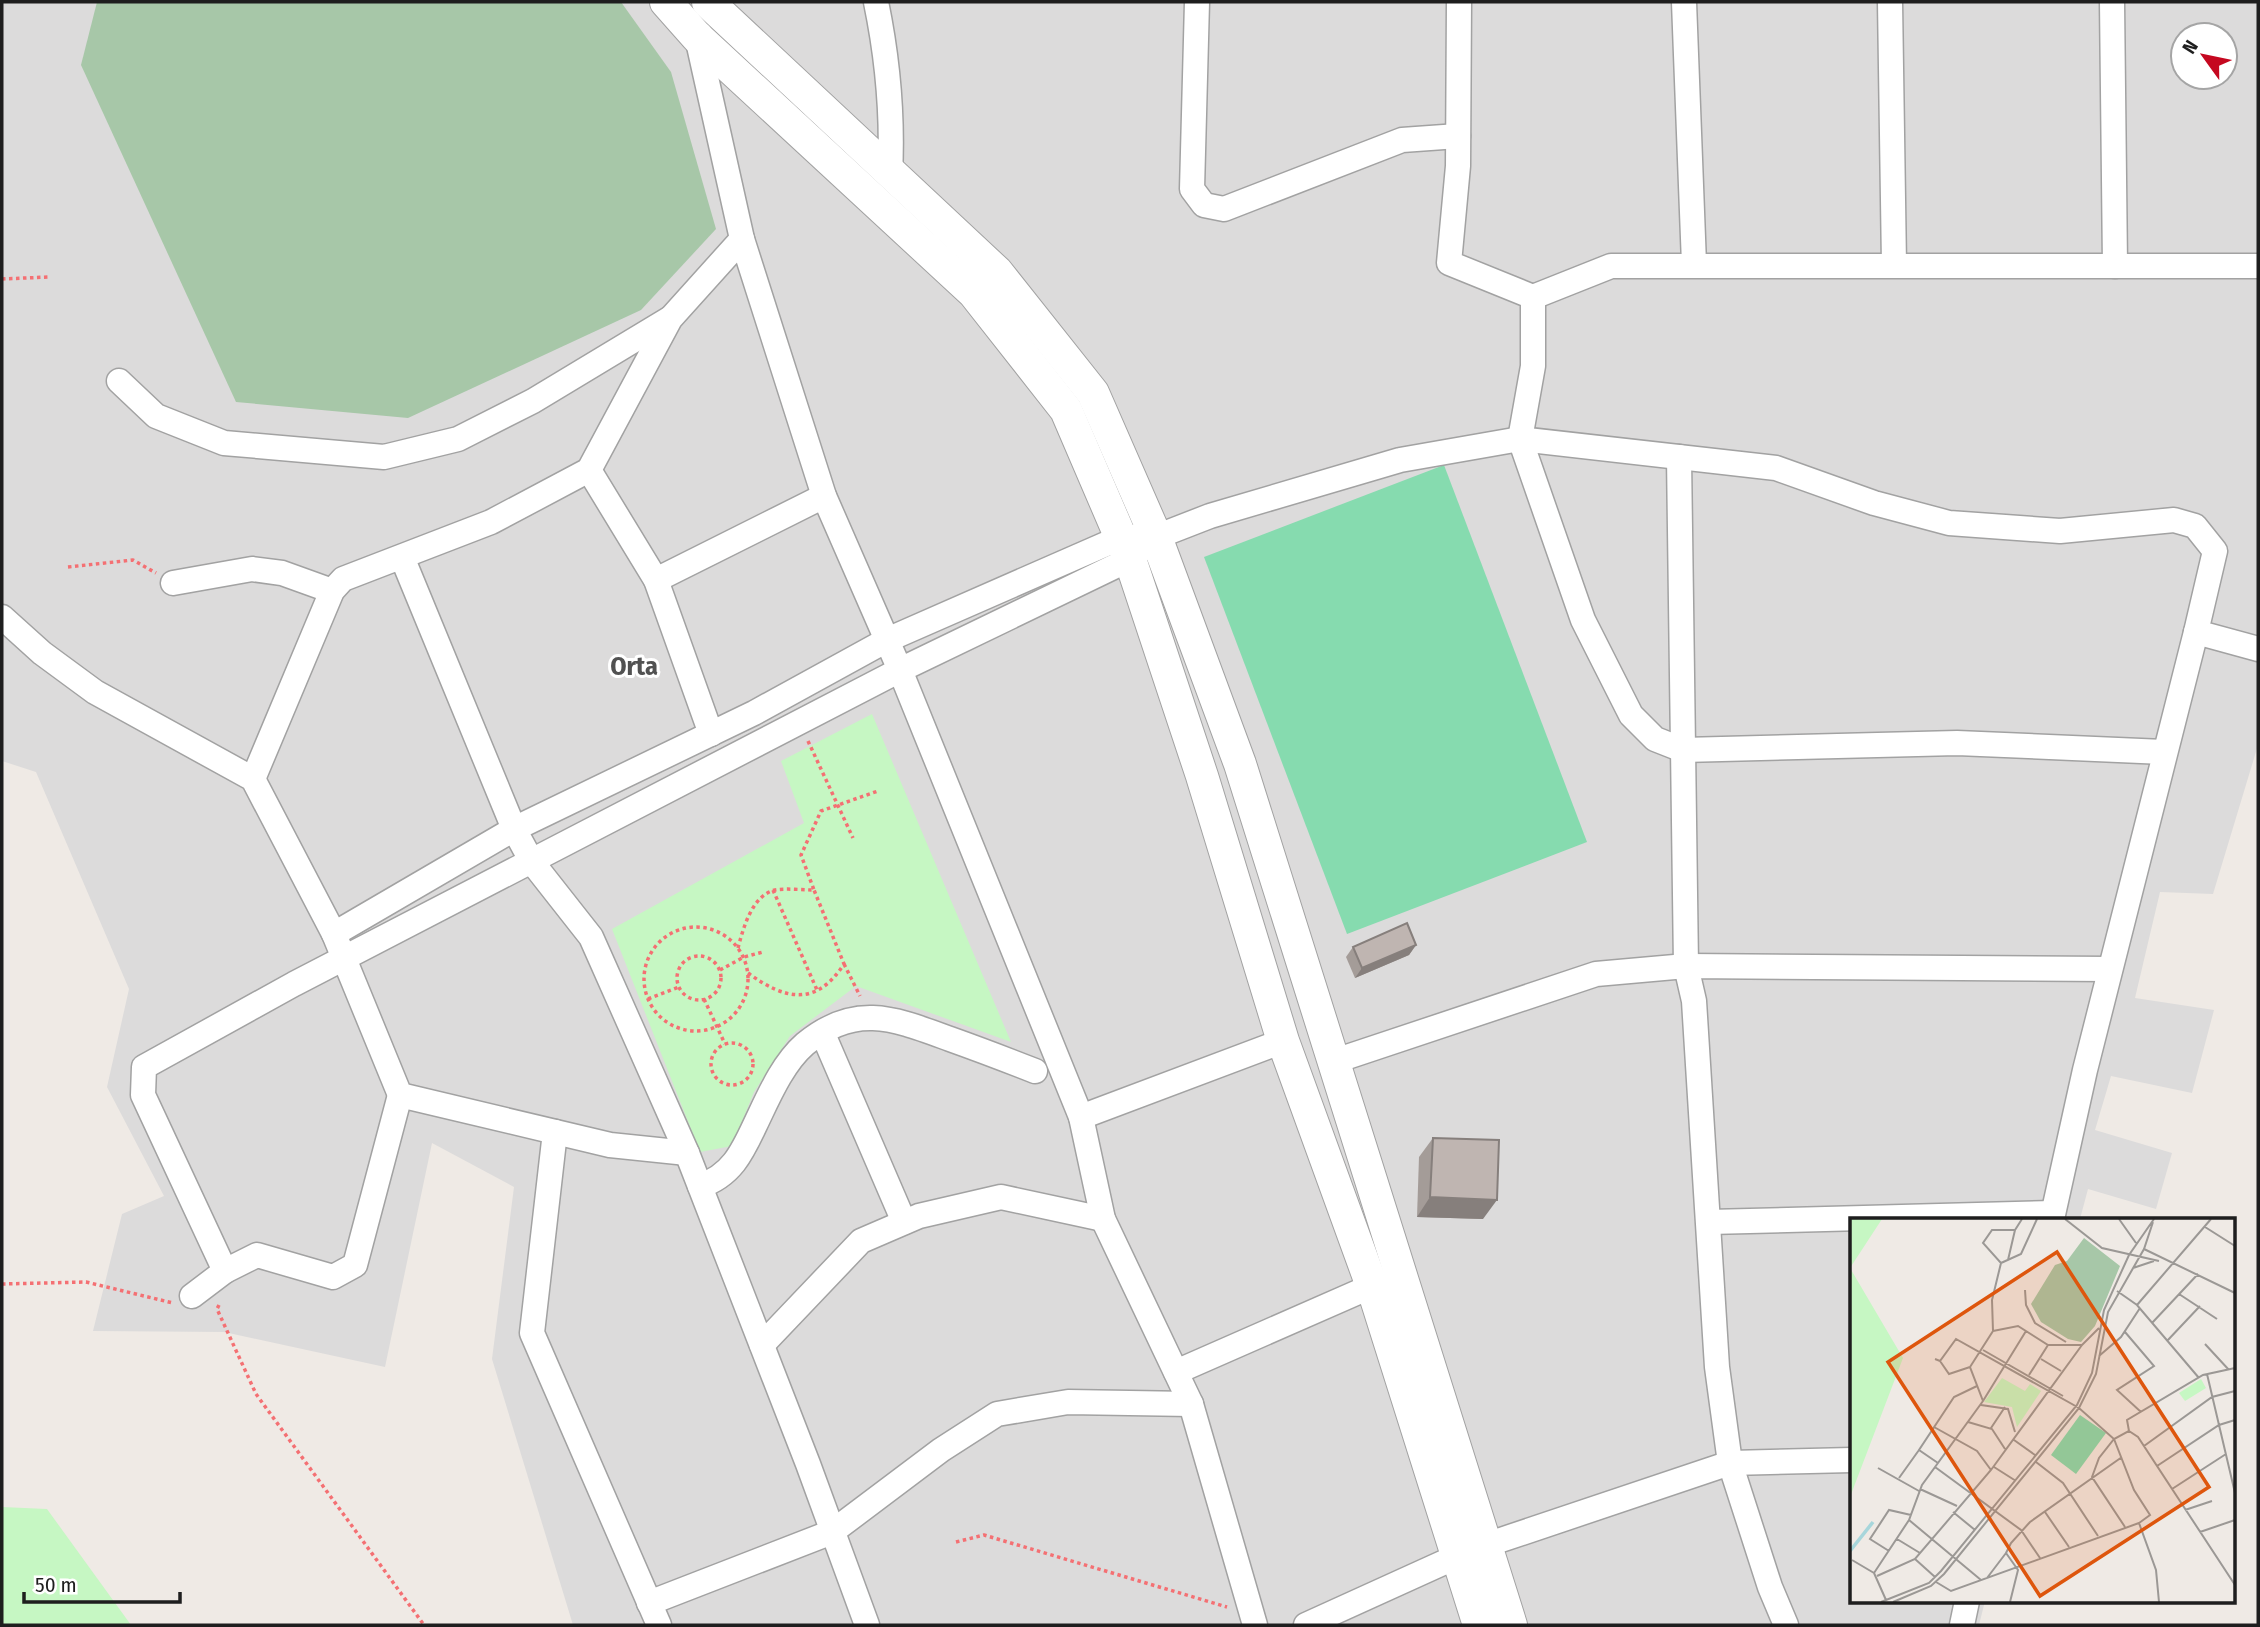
<svg xmlns="http://www.w3.org/2000/svg" width="2260" height="1627" viewBox="0 0 2260 1627" font-family="'Fira Sans Condensed',sans-serif">
	<rect width="100%" height="100%" fill="#efeae5"/>
	<path fill="#dcdbdb" fill-rule="evenodd" d="M2,2H2258V745L2213,894L2160,892L2135,998L2214,1010L2192,1093L2111,1076L2095,1130L2172,1153L2156,1209L2088,1189L2080,1219H1852V1601H1985L1979,1625H573L492,1359L514,1187L432,1143L385,1367L224,1332L93,1331L122,1214L164,1196L107,1087L129,989L36,772L2,761ZM2183,35H2225V77H2183Z"/>
	<path fill="#a7c7a8" d="M97,2H621L671,72L716,229L641,310L408,418L236,402L81,65Z"/>
	<g fill="#c6f7c3">
		<path d="M872,714L1011,1042L856,986L790,1036L754,1092L732,1146L700,1152L612,929L804,823L781,761Z"/>
		<path d="M2,1507L47,1509L131,1625H2Z"/>
	</g>
	<path fill="#86dbaf" d="M1444,465L1587,842L1347,934L1204,557Z"/>
	<g fill="none" stroke-linecap="round" stroke-linejoin="round">
		<defs>
			<g id="minor">
				<path d="M876,2C888,60 893,115 890,174"/>
				<path d="M1197,2L1192,189L1204,205L1224,209L1402,140L1458,136"/>
				<path d="M1459,2L1458,166L1449,263L1533,297V366L1520,439L1583,620L1631,715L1655,739L1683,750L1957,743L2164,752"/>
				<path d="M1684,2L1694,264"/>
				<path d="M1890,2L1894,265"/>
				<path d="M2112,2L2115,266"/>
				<path d="M742,239L824,496L900,670L1081,1117L1103,1219L1191,1404L1255,1625"/>
				<path d="M1533,297L1611,266H2258"/>
				<path d="M119,381L156,416L224,443L384,457L458,439L533,401L669,319"/>
				<path d="M1679,457L1686,966L1694,1001L1717,1367L1730,1463L1770,1587L1786,1625"/>
				<path d="M589,470L656,580L711,734"/>
				<path d="M402,557L514,829L532,862L591,937L687,1153L808,1464L867,1625"/>
				<path d="M656,580L824,496"/>
				<path d="M173,583L252,569L282,573L332,591"/>
				<path d="M2,617L42,653L95,692L253,779L334,934L400,1095L610,1145L687,1153"/>
				<path d="M253,779L332,591L343,579L491,522L589,470L670,319L742,239L697,37L700,34"/>
				<path d="M334,934L514,829L754,713L887,640L1122,537H1138"/>
				<path d="M823,1034L904,1222"/>
				<path d="M1332,1062L1596,974L1686,966L2110,969"/>
				<path d="M1081,1117L1283,1041"/>
				<path d="M555,1132L532,1333L659,1625"/>
				<path d="M700,1186C731,1176 742,1153 755,1125C768,1098 782,1064 805,1044C856,1002 895,1019 950,1039C978,1049 1007,1060 1035,1071"/>
				<path d="M2052,1219L2085,1070L2196,632"/>
				<path d="M1709,1222L2053,1213"/>
				<path d="M225,1271L257,1255L333,1277L355,1265L400,1095"/>
				<path d="M192,1296L225,1271L143,1095L144,1067L294,984L900,670L1130,559L1156,537L1210,516L1400,460L1520,439L1776,468L1874,503L1949,523L2060,531L2174,520L2195,526L2215,551L2196,632L2258,649"/>
				<path d="M762,1345L861,1241L919,1216L1001,1197L1103,1219"/>
				<path d="M1176,1372L1372,1286"/>
				<path d="M1486,1545L1730,1463L1852,1460"/>
				<path d="M649,1603L832,1532L941,1450L997,1414L1068,1402L1191,1404"/>
				<path d="M1306,1625L1458,1556"/>
				<path d="M1962,1625L1967,1601"/>
			</g>
			<g id="tertiary">
				<path d="M666,2L697,37L974,293L1066,410L1130,559L1202,776L1283,1041L1372,1286L1479,1625"/>
				<path d="M708,2L997,272L1093,393L1156,537L1240,764L1511,1625"/>
			</g>
		</defs>
		<use href="#minor" stroke="#a2a2a2" stroke-width="27"/>
		<use href="#tertiary" stroke="#a2a2a2" stroke-width="34"/>
		<g stroke="#f47073" stroke-width="3.5" stroke-dasharray="3.5 3.5" stroke-linecap="butt">
			<path d="M2,279L48,277"/>
			<path d="M68,567L133,560L156,573"/>
			<path d="M808,741L853,838"/>
			<path d="M773,890L817,990"/>
			<circle cx="696" cy="979" r="52"/>
			<path d="M738,948C743,929 752,895 775,890C787,888 802,890 814,890L801,855L821,811L878,791"/>
			<circle cx="699" cy="978" r="22"/>
			<path d="M844,964L860,996"/>
			<path d="M720,970L744,957L763,952"/>
			<path d="M748,973C785,1000 816,1007 844,964L814,890"/>
			<path d="M648,999L679,987"/>
			<path d="M704,999L725,1044"/>
			<circle cx="732" cy="1064" r="21"/>
			<path d="M2,1284L86,1282L173,1303"/>
			<path d="M219,1305L217,1309L256,1394L424,1625"/>
			<path d="M956,1542L984,1535L1227,1607"/>
		</g>
		<use href="#minor" stroke="#fff" stroke-width="24"/>
		<use href="#tertiary" stroke="#fff" stroke-width="32"/>
	</g>
	<g fill="#a49c98">
		<path d="M1416,945L1409,955L1355,978L1346,957L1353,947Z"/>
		<path d="M1433,1138L1483,1219L1417,1217L1419,1157Z"/>
	</g>
	<g fill="#867f7c">
		<path d="M1416,945L1409,955L1355,978L1362,968Z"/>
		<path d="M1430,1197L1497,1200L1483,1219L1417,1217Z"/>
	</g>
	<g fill="#bfb5b1" stroke="#867f7c" stroke-width="2">
		<path d="M1407,923L1416,945L1362,968L1353,947Z"/>
		<path d="M1433,1138L1499,1140L1497,1200L1430,1197Z"/>
	</g>
	<g text-anchor="middle" stroke-width="6" stroke-linejoin="round" paint-order="stroke">
		<g font-size="26" font-weight="bold" fill="#515151" stroke="#fff">
			<text x="634" y="675">Orta</text>
		</g>
	</g>
	<g transform="translate(1850 1218)">
		<rect width="385" height="385" fill="#efeae5"/>
		<path d="M234,20L270,48L245,108L231,124L218,121L191,104L181,86L205,47L217,43Z" fill="#a7c7a8"/>
		<path d="M0,1H32L0,50ZM0,50L53,140L0,279ZM152,160L175,173L180,166L191,173L167,209L162,189L134,184ZM351,161L356,170L335,183L329,175Z" fill="#c6f7c3"/>
		<path d="M230,197L256,215L226,256L201,237Z" fill="#86dbaf"/>
		<path fill="none" stroke="#a7d6db" stroke-width="3.5" d="M0,333L23,304"/>
		<path fill="none" stroke="#9b9895" stroke-width="2" d="M215,1L252,30L309,43M269,1L286,25M355,9L385,28M294,31L385,75M158,42L165,12M151,45L171,36L187,1M283,50L304,43M175,72L176,87L185,105L216,124M267,73L287,87L349,160M329,76L367,101M287,87L361,1M302,105L348,56M143,113L168,108L198,127H232L249,110M275,114L304,148L267,172L291,194M317,123L350,88M355,126L379,152M133,132L213,178M249,138L271,119L290,90M85,141L90,143L106,121L229,190L264,221L284,272L300,297L289,305L306,352L309,384M191,141L211,153M90,143L99,156L120,149M357,156L385,275M179,157L198,127M133,183L120,149L143,113L142,82L151,45L133,25L142,12H165L172,1M131,187L158,191L165,214M118,204L142,211L155,231M84,209L127,233L141,252M141,210L155,189M279,213L288,219L385,367M164,222L185,237M294,228L362,179L385,173M186,244L213,265L248,318M88,245L69,232L104,179L127,168M307,248L369,207L385,202M85,249L171,312L190,340M144,249L166,263M28,250L69,273M49,260L69,232M70,271L107,288M322,271L376,236M335,292L362,283M103,294L125,312M195,294L219,329M59,302L131,362M275,309L242,259L249,240L264,221L279,213L277,202L353,157L385,150M350,314L385,302M47,321L70,335M39,333L20,321L39,292L61,297M65,341L85,359M2,342L24,355M27,358L65,341L141,252L232,127M137,360L156,335M86,364L101,373L289,305M36,382L24,355L59,302L72,267L133,183L176,113M31,384L79,365L91,353L227,187L242,155L254,92L279,37L304,1M43,384L81,368L94,356L229,190L246,156L258,94L294,31L303,4M160,384L168,352L156,335L161,325L180,304L272,239"/>
		<path fill="#de560d" fill-opacity="0.15" stroke="#de560d" stroke-width="3.5" d="M207,34L359,269L190,378L38,144Z"/>
		<rect width="385" height="385" fill="none" stroke="#1e1e1e" stroke-width="3.5"/>
	</g>
	<rect width="2260" height="1627" fill="none" stroke="#1e1e1e" stroke-width="7"/>
	<g transform="translate(2204 56) rotate(303)"><circle r="33" fill="#ffffff" stroke="#a5a5a5" stroke-width="2"/>
	<path d="M0-5L12 26L0 18L-12 26Z" fill="#c50820"/>
	<text y="-10" font-size="19" font-weight="bold" text-anchor="middle" fill="#1e1e1e">N</text>
	</g>
	<path d="M24 1592v10h156v-10" fill="none" stroke="#1e1e1e" stroke-width="3.5"/>
	<text x="35" y="1592" font-size="21" fill="#1e1e1e" stroke="#ffffff" stroke-width="5" paint-order="stroke">50 m</text>
</svg>
